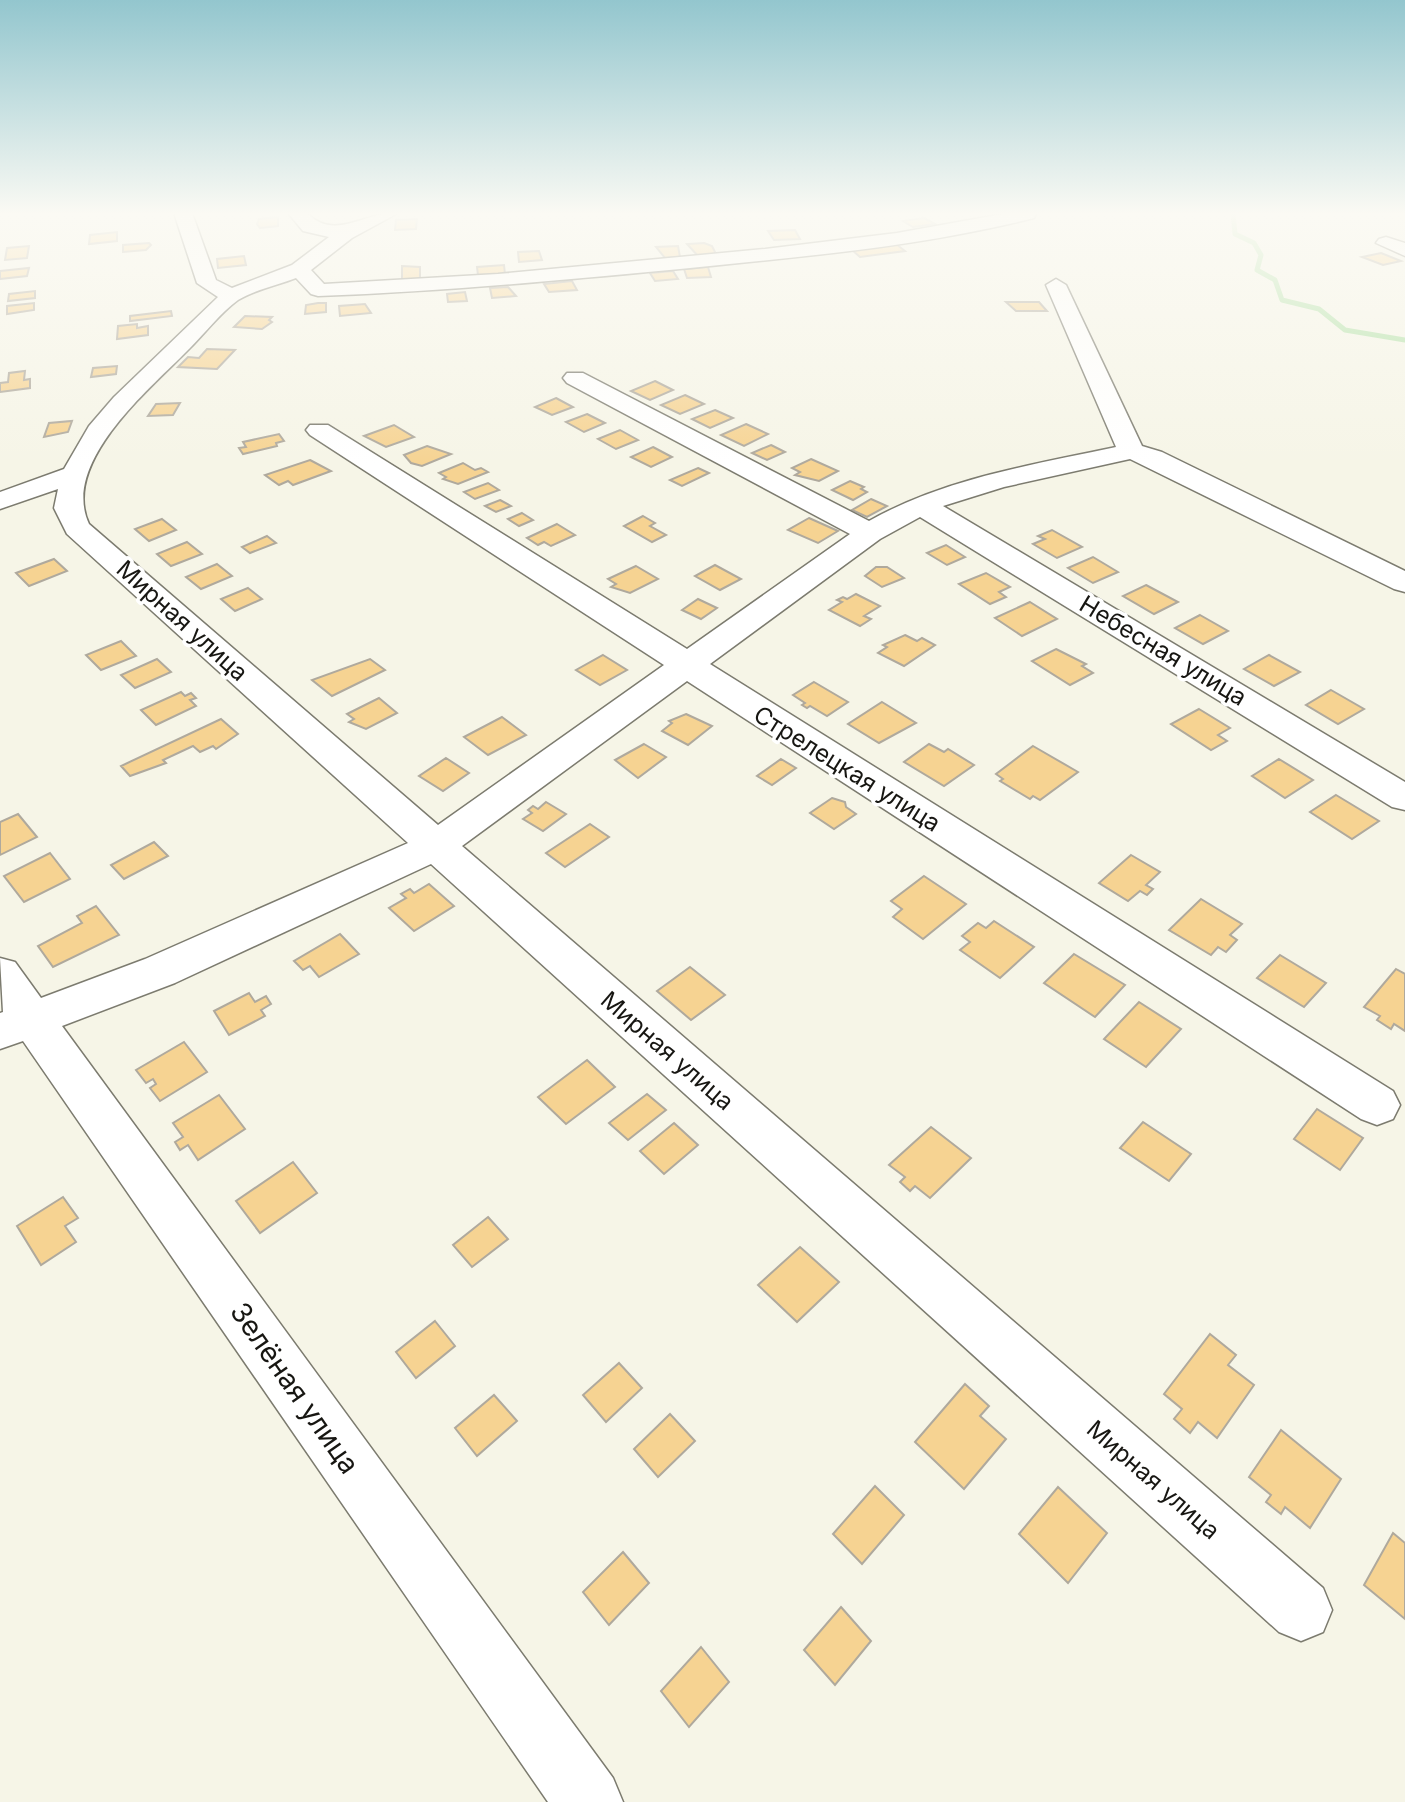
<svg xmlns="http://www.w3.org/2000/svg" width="1405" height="1802" viewBox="0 0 1405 1802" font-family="Inter,sans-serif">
	<rect width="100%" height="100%" fill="#f6f5e7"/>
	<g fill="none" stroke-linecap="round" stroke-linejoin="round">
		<path stroke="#b3e1a8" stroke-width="5" d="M1233,213L1235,234L1254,243L1261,255L1257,270L1275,280L1282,300L1319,309L1345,330L1405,340"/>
	</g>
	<g fill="#f6d392" stroke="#afa99d" stroke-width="2">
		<path d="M278,217V226L260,228L257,224L259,219Z"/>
		<path d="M924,218L935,224L913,227L903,221Z"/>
		<path d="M417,219L416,229L395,230L396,220Z"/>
		<path d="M795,230L800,239L774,240L768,231Z"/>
		<path d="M117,232V241L89,244L90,235Z"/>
		<path d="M149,243L151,245L146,250L123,252V245Z"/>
		<path d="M704,243L712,246L716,254L698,256L687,244Z"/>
		<path d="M896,244L905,251L860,257L852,250Z"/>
		<path d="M29,246L27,258L5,260L7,248Z"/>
		<path d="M678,246L680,257L665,258L656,247Z"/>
		<path d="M539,251L542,260L519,262L518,252Z"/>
		<path d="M1381,253L1401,261L1383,265L1362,257Z"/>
		<path d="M244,256L246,265L218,268L217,259Z"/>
		<path d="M504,265L505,274L478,275L477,267Z"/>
		<path d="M402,266L420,267V280L402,281Z"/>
		<path d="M708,267L711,277L687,278L684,269Z"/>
		<path d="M29,268L27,276L0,279V271Z"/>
		<path d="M673,271L678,279L655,281L650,273Z"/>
		<path d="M572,281L577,290L549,292L544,284Z"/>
		<path d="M508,287L516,296L492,298L490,288Z"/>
		<path d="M35,291V298L8,301L9,294Z"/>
		<path d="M465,292L467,301L448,302L447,294Z"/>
		<path d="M1006,302H1039L1047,311H1016Z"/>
		<path d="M34,303V310L7,314V306Z"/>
		<path d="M318,303H326V312L305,314L306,305Z"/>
		<path d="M365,304L371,313L340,316L339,306Z"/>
		<path d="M171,311L172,316L130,321V316Z"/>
		<path d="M245,316L272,317L269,320L272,322L262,329L234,327Z"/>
		<path d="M137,324V328L148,326V335L117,339L118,326Z"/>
		<path d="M207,349L235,350L217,369L178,367L188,357L199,358Z"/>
		<path d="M117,366L116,374L91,377L93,368Z"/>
		<path d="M25,371L24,380L30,379V388L0,392V383L8,382L9,373Z"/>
		<path d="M655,381L673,390L650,400L631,391Z"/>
		<path d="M685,395L704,404L680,414L661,405Z"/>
		<path d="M556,398L573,407L552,415L535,407Z"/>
		<path d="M180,403L173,415L148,416L156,404Z"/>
		<path d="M715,410L733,418L710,428L692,419Z"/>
		<path d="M587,414L605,423L584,432L566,422Z"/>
		<path d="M72,421L68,432L44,437L49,423Z"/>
		<path d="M746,424L768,434L744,446L721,435Z"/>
		<path d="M394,425L414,437L386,447L364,436Z"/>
		<path d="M620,430L638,440L616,449L598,439Z"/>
		<path d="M279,434L284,441L276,443L277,446L243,454L239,448L246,447L243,442Z"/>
		<path d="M771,445L785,452L767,460L752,453Z"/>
		<path d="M427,446L451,454L422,466L411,463L404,455Z"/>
		<path d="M653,447L672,457L651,467L631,457Z"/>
		<path d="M811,459L838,471L819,481L795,475L800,472L792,468Z"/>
		<path d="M310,460L331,471L293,485L288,481L279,485L265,475Z"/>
		<path d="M463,463L475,470L481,468L488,472L458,484L443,479L446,477L439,473Z"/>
		<path d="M698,468L709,473L682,486L670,480Z"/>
		<path d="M850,481L864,487L861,489L867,492L853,500L832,490Z"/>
		<path d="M488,483L499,490L475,499L464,492Z"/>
		<path d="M871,499L887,506L867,517L852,510Z"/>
		<path d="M500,500L511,506L496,512L485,506Z"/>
		<path d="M522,513L533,520L519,526L508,519Z"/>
		<path d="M643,516L655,523L650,526L666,535L652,542L624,526Z"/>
		<path d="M809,518L838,531L818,543L788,530Z"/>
		<path d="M162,519L176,530L149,541L135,529Z"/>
		<path d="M557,524L575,535L551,546L544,542L538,545L527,538Z"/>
		<path d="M1052,530L1082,547L1057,558L1033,544L1045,539L1038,536Z"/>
		<path d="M267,536L276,543L250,553L242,547Z"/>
		<path d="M187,542L202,554L171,566L157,554Z"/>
		<path d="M946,545L965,557L947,565L927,553Z"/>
		<path d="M1093,557L1118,572L1093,583L1068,568Z"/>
		<path d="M54,559L67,571L29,586L16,573Z"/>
		<path d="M217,564L232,576L201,589L186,577Z"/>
		<path d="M715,565L741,579L720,590L695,576Z"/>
		<path d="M636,566L658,579L630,593L611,587L616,584L608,579Z"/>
		<path d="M876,567H887L904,578L882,587L865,576Z"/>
		<path d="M986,573L1010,587L999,592L1006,597L990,604L959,584Z"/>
		<path d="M1146,585L1178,602L1154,614L1123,596Z"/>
		<path d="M248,588L262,599L235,611L221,599Z"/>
		<path d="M856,594L880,606L864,616L871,619L860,626L829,610L842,602L837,600L843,597L847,599Z"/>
		<path d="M698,599L717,608L701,619L682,610Z"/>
		<path d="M1030,602L1057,619L1022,636L995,618Z"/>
		<path d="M1200,615L1228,631L1203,644L1175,628Z"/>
		<path d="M905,635L917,641L922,638L935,645L904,666L878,653L887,647L883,645Z"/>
		<path d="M121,641L136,656L101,670L86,655Z"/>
		<path d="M1056,649L1086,664L1082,666L1093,673L1070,685L1032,661Z"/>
		<path d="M603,655L627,670L600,685L576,670Z"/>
		<path d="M1269,655L1300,672L1274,686L1244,669Z"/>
		<path d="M157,659L171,672L135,688L121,675Z"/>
		<path d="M370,659L385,670L332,696L312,680Z"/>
		<path d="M814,682L848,702L827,716L810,706L807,708L802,705L805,703L793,695Z"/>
		<path d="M1331,690L1364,709L1338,724L1306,705Z"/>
		<path d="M181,692L185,696L191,693L196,698L190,700L196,706L156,725L141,710Z"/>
		<path d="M379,698L397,713L366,729L349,722L354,719L347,714Z"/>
		<path d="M882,702L916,723L879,743L848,724Z"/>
		<path d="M1199,709L1230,728L1218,735L1227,741L1211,750L1171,724Z"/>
		<path d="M686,714L712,726L688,745L662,731L672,723L669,721Z"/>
		<path d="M502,717L526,735L488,755L464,737Z"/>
		<path d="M221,719L238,734L216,749L213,746L200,752L193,746L163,760L166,763L130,776L121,766Z"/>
		<path d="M644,744L666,757L638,778L615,760Z"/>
		<path d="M929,744L944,752L948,749L974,765L944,786L904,762Z"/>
		<path d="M1033,746L1078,772L1040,800L1033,796L1030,799L1000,781L1003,779L996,774Z"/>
		<path d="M446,758L469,773L443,791L419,776Z"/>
		<path d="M781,759L796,768L772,785L757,776Z"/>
		<path d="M1279,759L1313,780L1285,798L1252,776Z"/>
		<path d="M1336,795L1379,821L1352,839L1310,812Z"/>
		<path d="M832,798L845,802L846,807L856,814L834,829L810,813Z"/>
		<path d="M546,802L566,814L543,831L523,819L532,813L528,810L533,806L538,809Z"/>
		<path d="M18,814L37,837L0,855V822Z"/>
		<path d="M590,824L609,837L565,867L546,853Z"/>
		<path d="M154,842L168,856L124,879L111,865Z"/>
		<path d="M50,853L70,879L24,902L4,876Z"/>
		<path d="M1131,855L1160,872L1146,885L1153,889L1147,895L1140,891L1128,901L1099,883Z"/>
		<path d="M924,876L966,904L923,939L893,917L902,909L891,901Z"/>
		<path d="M429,884L454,906L414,931L389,908L406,898L401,894L410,889L414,893Z"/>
		<path d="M1201,899L1242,924L1230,935L1237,940L1226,952L1218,947L1211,955L1169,930Z"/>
		<path d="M96,906L119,935L53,967L38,946L82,923L77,916Z"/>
		<path d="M994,921L1034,947L1000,978L960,950L970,942L962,936L978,923L986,928Z"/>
		<path d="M340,934L359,954L319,977L310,966L303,970L294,961Z"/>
		<path d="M1074,954L1125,985L1095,1017L1044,983Z"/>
		<path d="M1280,955L1326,983L1304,1007L1257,978Z"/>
		<path d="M690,967L725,995L691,1020L657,991Z"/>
		<path d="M1396,969L1405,974V1031L1394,1024L1391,1029L1377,1020L1380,1016L1364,1007Z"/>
		<path d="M249,993L255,1002L266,996L271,1004L261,1010L265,1016L229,1035L214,1011Z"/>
		<path d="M1139,1002L1181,1029L1146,1067L1104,1039Z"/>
		<path d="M184,1042L207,1072L160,1101L150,1088L156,1084L153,1079L146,1083L136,1070Z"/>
		<path d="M587,1060L615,1087L566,1124L538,1097Z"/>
		<path d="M647,1094L666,1110L628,1140L609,1123Z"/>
		<path d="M219,1095L245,1129L198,1160L188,1145L180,1150L175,1142L183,1137L173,1123Z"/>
		<path d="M1317,1109L1363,1138L1340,1170L1294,1139Z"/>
		<path d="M1143,1122L1191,1154L1169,1181L1120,1148Z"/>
		<path d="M674,1123L698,1145L664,1174L640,1151Z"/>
		<path d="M931,1127L971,1158L930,1198L915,1186L910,1191L900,1182L905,1177L889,1165Z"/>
		<path d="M293,1162L317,1193L260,1233L236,1201Z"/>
		<path d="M63,1197L78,1218L65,1226L76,1242L41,1265L17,1226Z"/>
		<path d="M488,1217L508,1239L472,1267L453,1245Z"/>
		<path d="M800,1247L839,1282L797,1322L758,1285Z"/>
		<path d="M435,1321L455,1346L416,1378L396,1352Z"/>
		<path d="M1210,1334L1236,1355L1228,1365L1254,1385L1217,1438L1198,1422L1190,1433L1174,1419L1182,1409L1164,1394Z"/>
		<path d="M619,1363L642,1388L606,1422L583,1395Z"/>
		<path d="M965,1384L989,1406L980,1416L1006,1439L964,1489L915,1442Z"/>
		<path d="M494,1395L517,1421L477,1456L455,1428Z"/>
		<path d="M670,1414L695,1441L658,1477L634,1449Z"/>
		<path d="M1281,1430L1341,1479L1310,1528L1285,1507L1281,1514L1266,1502L1271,1495L1249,1477Z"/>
		<path d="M875,1486L904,1515L862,1564L833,1534Z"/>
		<path d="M1058,1487L1107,1533L1068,1583L1019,1534Z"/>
		<path d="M1393,1533L1405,1543V1619L1364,1585Z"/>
		<path d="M623,1552L649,1583L609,1625L583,1592Z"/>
		<path d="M841,1607L871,1641L835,1685L804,1650Z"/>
		<path d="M701,1647L729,1682L689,1727L661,1691Z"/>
	</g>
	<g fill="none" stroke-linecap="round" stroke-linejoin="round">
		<defs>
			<g id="minor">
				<path d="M174,213H192L216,280L232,288L292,265L329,237L303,231L288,213H307C335,242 365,211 398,213L352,238L311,270L324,284L498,274L765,249L897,233L1008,213L1036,214L1034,218C918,247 799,257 680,269C560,280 439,292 318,296L311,294L296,278C278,285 254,290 238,300C221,312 205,333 190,348C151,388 60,462 89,524L438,825L664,665L310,435L306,430L310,425H328L687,649L850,534L567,383L563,378L567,373H583L869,521C945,478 1032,465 1116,447L1046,285L1056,279L1066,285L1142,446L1162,452L1405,571V592L1394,589L1130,459L1004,487L943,506L1405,782V810L1392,807L920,517L880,539L710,664L1393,1091L1400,1105L1393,1119L1377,1125L1361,1119L687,681L462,846L1323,1588L1332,1610L1323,1632L1301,1641L1279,1632L431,864L175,983L62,1026L613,1778L623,1802H548L23,1041L0,1049V1013L3,1012L0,958L15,962L41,998L145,959L408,843L67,534L54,508L58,489L0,509V492L64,469L89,426L114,397L218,297L197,283Z"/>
				<path d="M1386,237L1405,243V256L1376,243L1379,239Z"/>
			</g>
		</defs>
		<use href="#minor" stroke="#7c7b6f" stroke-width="3"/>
		<use href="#minor" fill="#fff" fill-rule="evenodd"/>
	</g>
	<linearGradient id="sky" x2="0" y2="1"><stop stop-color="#93c6ce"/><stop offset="0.46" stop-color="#fbfaf4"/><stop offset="1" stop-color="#fbfaf4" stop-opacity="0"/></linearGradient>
	<rect width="1405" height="465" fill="url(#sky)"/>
	<g text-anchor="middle" stroke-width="7" stroke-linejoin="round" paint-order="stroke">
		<g font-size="24" fill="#171612" stroke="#fff">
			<text transform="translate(182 621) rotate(42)" y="8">Мирная улица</text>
			<text transform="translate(1163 651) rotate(31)" y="8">Небесная улица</text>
			<text transform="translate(847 769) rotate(32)" y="8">Стрелецкая улица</text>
			<text transform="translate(667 1051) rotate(41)" y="8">Мирная улица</text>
			<text transform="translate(1153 1480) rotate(41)" y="8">Мирная улица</text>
		</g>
		<g font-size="28" fill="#171612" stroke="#fff">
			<text transform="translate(295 1388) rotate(55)" y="10">Зелёная улица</text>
		</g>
	</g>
</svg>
